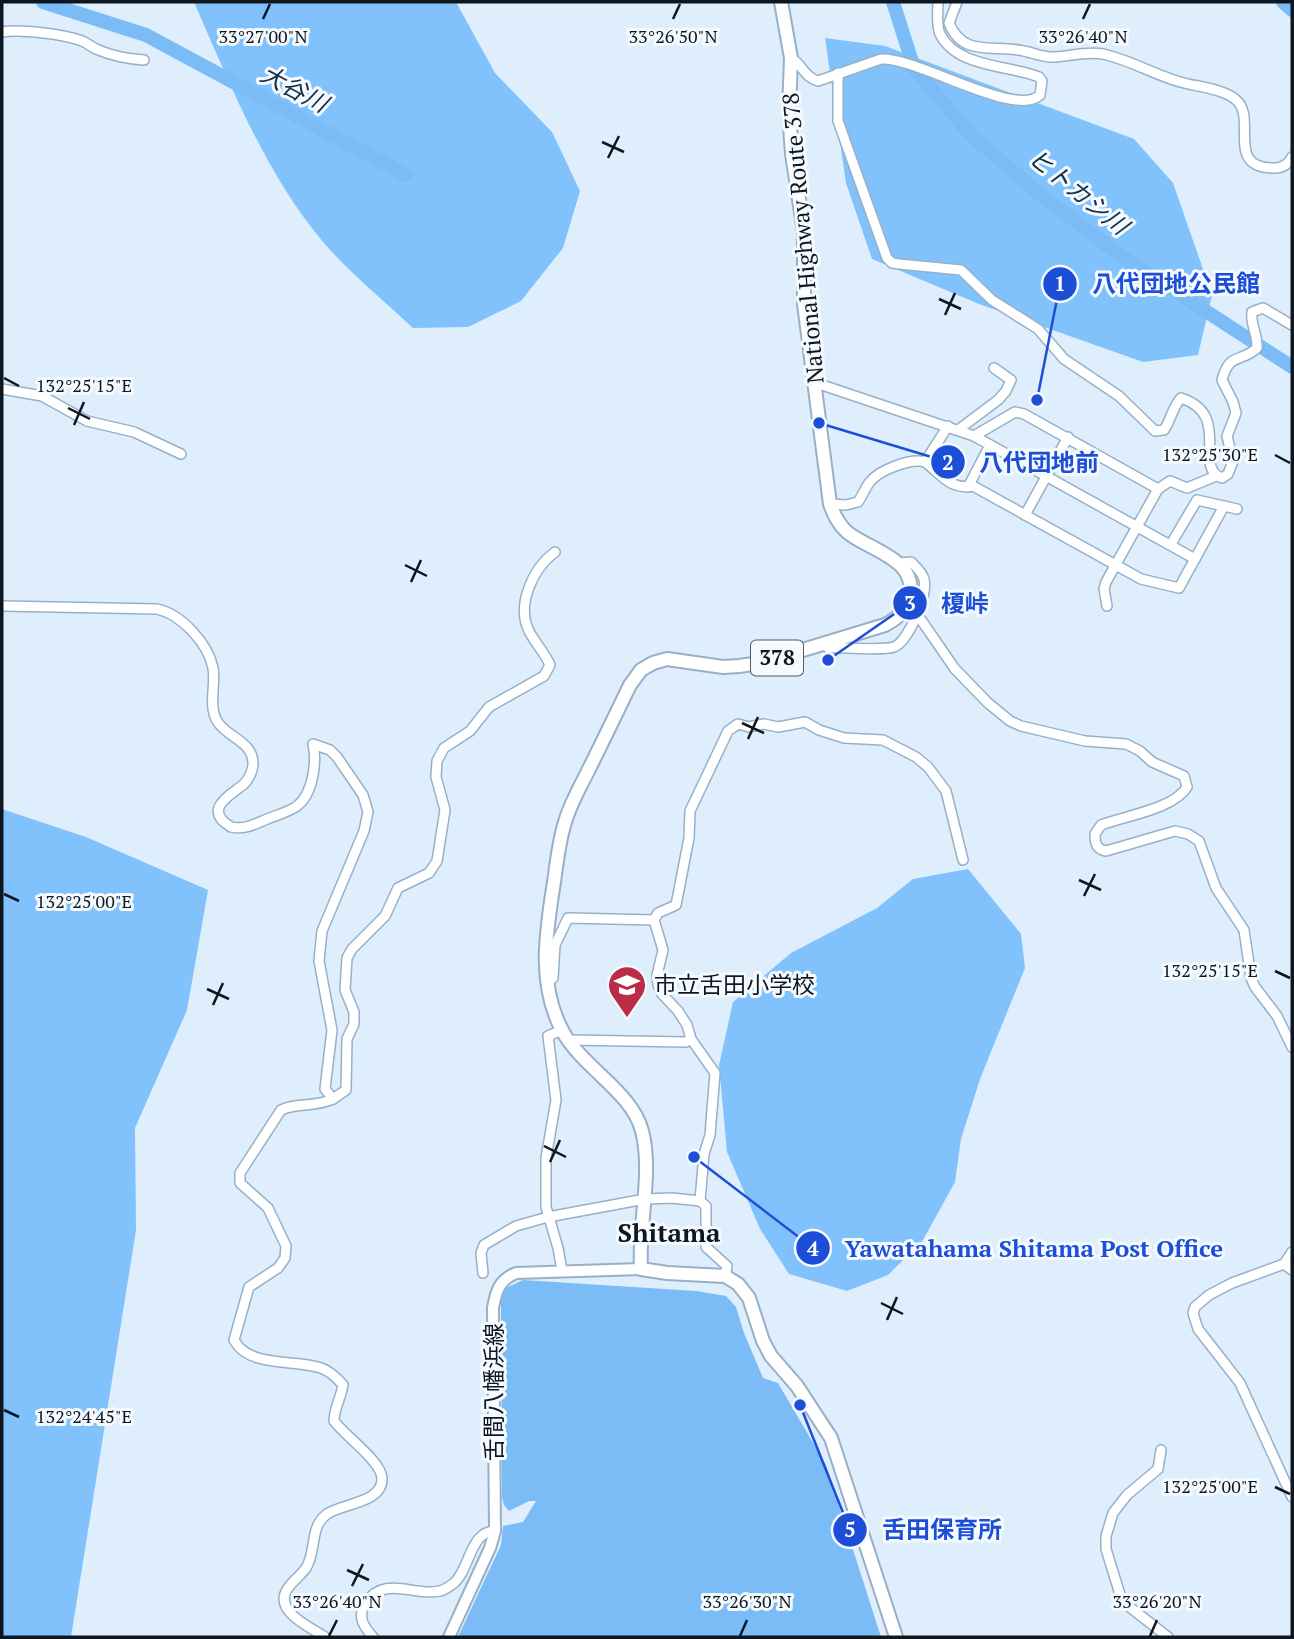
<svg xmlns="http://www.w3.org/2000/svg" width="1294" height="1639" viewBox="0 0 1294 1639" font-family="'PT Serif','Noto Sans JP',serif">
	<rect width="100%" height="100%" fill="#dfeefd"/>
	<g fill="#81c2fc">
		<path d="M194,2H456L495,73L552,132L580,191L563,248L521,301L468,327L413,328C383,300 350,273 323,242C265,173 230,84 194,2Z"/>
		<path d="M825,38L885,46L1134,139L1173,183L1212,295L1198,355L1143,362L979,304L872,259L846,183Z"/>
		<path d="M2,809L86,837L208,890L187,1010L135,1128L136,1230L71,1637H2Z"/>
		<path d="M968,869L1021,934L1025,968L980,1079L961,1139L955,1182L923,1240L888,1275L847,1291L789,1274L760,1229L727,1152L719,1065L733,1002L791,953L877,908L913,879Z"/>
	</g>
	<path fill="#7bbcf6" d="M523,1280L696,1291L726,1296L736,1307L744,1333L763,1378L778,1383L826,1465L881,1637H458L501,1545L503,1526L523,1522L536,1501H529L509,1511L504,1505L502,1498L501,1301L506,1288Z"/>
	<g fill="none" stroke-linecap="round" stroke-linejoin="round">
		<g stroke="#7bbcf6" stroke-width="14">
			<path d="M43,2L146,35L406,175"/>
			<path d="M893,2L914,68L971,135L1042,196L1127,260L1292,367"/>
			<path d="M1283,2L1292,10"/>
		</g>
		<defs>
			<g id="minor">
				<path d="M957,2L949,23C963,58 994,44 1024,51C1034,53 1044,58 1055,57C1071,56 1087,51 1103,54C1131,60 1156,76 1184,83C1200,87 1222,89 1235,99C1259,117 1223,169 1275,168C1283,168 1289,163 1292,157"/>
				<path d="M2,32C20,29 64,34 82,41C87,43 92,47 96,49C112,56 127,59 144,60"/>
				<path d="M791,58C803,65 804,77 818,81L881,59C917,57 1016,119 1040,95L1042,81L1039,77C1009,65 957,68 940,34C936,25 938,12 938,2"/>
				<path d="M838,73V121L887,258L892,263L899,264L961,270L992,300L1038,329L1064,359L1119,396L1155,431L1164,430C1171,420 1172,408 1181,398C1233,415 1192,468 1222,478L1228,474L1233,461L1227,436L1236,413L1233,402L1222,380C1229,352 1241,363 1257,348C1258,335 1250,324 1252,312L1263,308L1292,325"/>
				<path d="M814,385H822L974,436L1195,559"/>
				<path d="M2,389L42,396L87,421L134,432L181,454"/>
				<path d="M958,430L998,400L1006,391L1011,380L994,368"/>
				<path d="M974,436L1015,412L1024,414L1158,489"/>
				<path d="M925,462C942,475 950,490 973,486L1141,579L1179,588L1224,506"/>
				<path d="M968,487L990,445"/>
				<path d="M830,504L846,505L858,502C862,496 865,489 869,483C878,470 911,458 925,462L948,426"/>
				<path d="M1025,515L1068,437"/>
				<path d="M1171,544L1197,500L1237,509"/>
				<path d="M2,606L157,609C181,614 208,643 213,668C216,684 208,706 217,721C227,738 254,741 253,765C252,772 249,779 244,784C232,794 201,809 231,827C245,830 255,824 267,819C277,815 289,812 297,806C313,794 317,762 313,744L330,750L337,757L363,795L368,812L364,831L322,931L319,961L332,1030L325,1089L333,1099L346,1090L347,1039L354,1024V1012L345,990L347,958L352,949L385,916L398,888L429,873L437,861L445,810L436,777L437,761L444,748L470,731L489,707L544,676L550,665C545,653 535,643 529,631C516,605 533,568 555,552"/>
				<path d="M1107,606L1104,589L1106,582L1158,489L1170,481L1187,488L1216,476"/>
				<path d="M917,614L955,669L988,703L1010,721L1021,726L1085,741L1126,744L1140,751L1152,762L1184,776L1187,787C1174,809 1124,816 1101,825L1095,834C1095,843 1096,849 1106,851L1175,831L1188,834L1199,841L1216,888L1244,930L1251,978L1255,987L1277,1016L1292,1047"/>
				<path d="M824,643L828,648C843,647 883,651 894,647C909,641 928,594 924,579C922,572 916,567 911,562L898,563"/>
				<path d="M547,983L553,978L555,945L568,918L654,920"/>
				<path d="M568,1040L686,1042L691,1039"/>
				<path d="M1292,1252L1284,1264L1232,1283L1209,1295L1195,1307L1193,1313L1198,1329L1240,1383L1292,1497"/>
				<path d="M1284,1264L1292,1270"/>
				<path d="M562,1271L558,1248L546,1207V1158L556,1100L548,1036L562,1030"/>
				<path d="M483,1273L481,1253L484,1245L516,1226L548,1217L645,1199L672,1198L700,1201"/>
				<path d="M725,1276L727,1266L706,1247V1206L700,1201L704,1154L710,1135L715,1073L691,1039L687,1025L678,1011L662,994L658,985L657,975L663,950L654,920L658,913L676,905L689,838L690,811L728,731L738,724L749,727L764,724L778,727L805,722L819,730L844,738L883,740L916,757L928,767L946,791L963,860"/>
				<path d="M1161,1450L1158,1469L1127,1495L1113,1513L1106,1536V1549L1122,1601L1168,1637"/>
				<path d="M325,1637C310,1627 272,1611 288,1588C293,1581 301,1575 306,1568C317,1551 309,1527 327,1514C343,1503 383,1503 382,1478C381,1461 344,1435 334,1421C334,1408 341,1398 343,1385C337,1378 330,1371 321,1368C294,1359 249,1368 234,1340L249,1287L278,1268L285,1258L286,1246L268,1208L240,1183V1173L281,1110C296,1102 313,1108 333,1099"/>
				<path d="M373,1637C364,1627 357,1617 365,1604C384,1574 414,1597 440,1591C445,1590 450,1586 454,1583C470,1569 470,1531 495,1531"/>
			</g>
			<path id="major" d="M449,1637L490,1548L495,1531L493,1308C496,1291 499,1280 516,1273L641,1269"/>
			<path id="highway" d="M781,2L791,58L789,112L792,154L804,232V304L830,504C834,515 838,524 847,532C868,550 920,559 909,598C905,612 898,618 885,625L760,663L739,666L723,667L667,659L653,663L641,670L630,685C616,714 602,743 588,771C580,787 571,803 566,819C559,839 557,861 554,882C546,933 537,984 563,1032C583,1068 632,1092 642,1131C653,1173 638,1225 641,1269L667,1273L725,1276L738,1284L749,1298L763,1341L771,1356L797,1386L831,1438L896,1637"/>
		</defs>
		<use href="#minor" stroke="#98b0c7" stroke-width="12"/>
		<use href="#major" stroke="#98b0c7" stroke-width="14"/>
		<use href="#highway" stroke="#98b0c7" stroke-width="16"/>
		<use href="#minor" stroke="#fff" stroke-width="9"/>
		<use href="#major" stroke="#fff" stroke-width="10"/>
		<use href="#highway" stroke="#fff" stroke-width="12"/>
	</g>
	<path fill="none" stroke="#0e161f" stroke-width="2.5" d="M263,19L270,4M673,19L680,4M1083,19L1090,4M602,142L624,152M608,158L619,136M939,299L961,309M945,315L955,293M4,378L19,386M68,408L90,419M74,425L84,402M1275,455L1290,463M405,565L427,576M411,582L421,560M742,723L764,733M748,739L758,717M1079,880L1101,890M4,894L19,901M1084,896L1095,874M1275,971L1290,978M207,989L229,999M213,1005L223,983M544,1146L566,1157M550,1162L560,1140M881,1303L903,1314M887,1320L897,1297M4,1410L19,1417M1275,1487L1290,1494M347,1570L369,1580M352,1586L363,1564M329,1636L337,1620M740,1636L747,1620M1150,1636L1157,1620"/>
	<defs>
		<symbol id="school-pin" viewBox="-11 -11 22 30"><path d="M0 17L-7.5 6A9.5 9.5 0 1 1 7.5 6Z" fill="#bd2c47" stroke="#f5faff"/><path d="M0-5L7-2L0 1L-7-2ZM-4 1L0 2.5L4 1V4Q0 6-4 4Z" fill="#fff"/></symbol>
	</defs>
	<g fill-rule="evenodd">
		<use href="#school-pin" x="605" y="963" width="44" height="60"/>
	</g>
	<g text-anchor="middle" stroke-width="6" stroke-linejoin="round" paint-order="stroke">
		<rect fill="#f5faff" stroke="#535a62" stroke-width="2" x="751" y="640.5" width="52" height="35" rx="5"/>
		<g font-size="21" font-weight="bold" fill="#0e161f">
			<text x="777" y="665">378</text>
		</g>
		<g font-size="23" fill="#0e161f" stroke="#f5faff">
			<text transform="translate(803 238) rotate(-95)" y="8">National Highway Route 378</text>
			<text transform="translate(494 1392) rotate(-90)" y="8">舌間八幡浜線</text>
		</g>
		<g font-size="23" fill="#0e161f" stroke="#f5faff" text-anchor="start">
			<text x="654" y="993">市立舌田小学校</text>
		</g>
		<g font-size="24" font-style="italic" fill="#143047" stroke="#f5faff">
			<text transform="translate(294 89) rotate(28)" y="8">大谷川</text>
			<text transform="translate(1078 192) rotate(39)" y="8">ヒトカシ川</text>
		</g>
		<g font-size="26" font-weight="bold" fill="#0e161f" stroke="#f5faff">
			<text x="669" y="1242">Shitama</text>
		</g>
	</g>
	<g font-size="18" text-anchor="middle" fill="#0e161f" stroke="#f5faff" stroke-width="6" stroke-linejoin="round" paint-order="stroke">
		<text x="263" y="43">33°27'00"N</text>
		<text x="673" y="43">33°26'50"N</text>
		<text x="1083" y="43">33°26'40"N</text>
		<text x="84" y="392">132°25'15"E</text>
		<text x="1210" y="461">132°25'30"E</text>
		<text x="84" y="908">132°25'00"E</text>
		<text x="1210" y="977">132°25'15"E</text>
		<text x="84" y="1423">132°24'45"E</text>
		<text x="1210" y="1493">132°25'00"E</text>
		<text x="337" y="1608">33°26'40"N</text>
		<text x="747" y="1608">33°26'30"N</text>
		<text x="1157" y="1608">33°26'20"N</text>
	</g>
	<path fill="none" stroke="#1d4ed8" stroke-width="2.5" d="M1037 400L1060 284M819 423L948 462M828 660L910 603M694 1157L813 1248M800 1405L850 1530"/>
	<g fill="#1d4ed8" stroke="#f5faff" stroke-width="2.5">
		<circle cx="1037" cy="400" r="7"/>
		<circle cx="819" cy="423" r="7"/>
		<circle cx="828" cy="660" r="7"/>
		<circle cx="694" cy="1157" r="7"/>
		<circle cx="800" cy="1405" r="7"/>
		<circle cx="1060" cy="284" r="18"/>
		<circle cx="948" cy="462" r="18"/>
		<circle cx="910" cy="603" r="18"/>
		<circle cx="813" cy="1248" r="18"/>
		<circle cx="850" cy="1530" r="18"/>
	</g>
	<g font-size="21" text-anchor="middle" font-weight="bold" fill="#fff">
		<text x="1060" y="291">1</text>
		<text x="948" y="470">2</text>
		<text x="910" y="611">3</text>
		<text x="813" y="1256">4</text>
		<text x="850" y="1537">5</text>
	</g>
	<g font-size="24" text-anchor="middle" font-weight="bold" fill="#1d4ed8" stroke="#f5faff" stroke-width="6" stroke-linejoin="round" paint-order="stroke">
		<text x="1176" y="292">八代団地公民館</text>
		<text x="1039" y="471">八代団地前</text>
		<text x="965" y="612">榎峠</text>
		<text x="1034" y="1257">Yawatahama Shitama Post Office</text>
		<text x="942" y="1538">舌田保育所</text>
	</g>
	<rect width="1294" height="1639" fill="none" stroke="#0e161f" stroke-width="7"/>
</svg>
